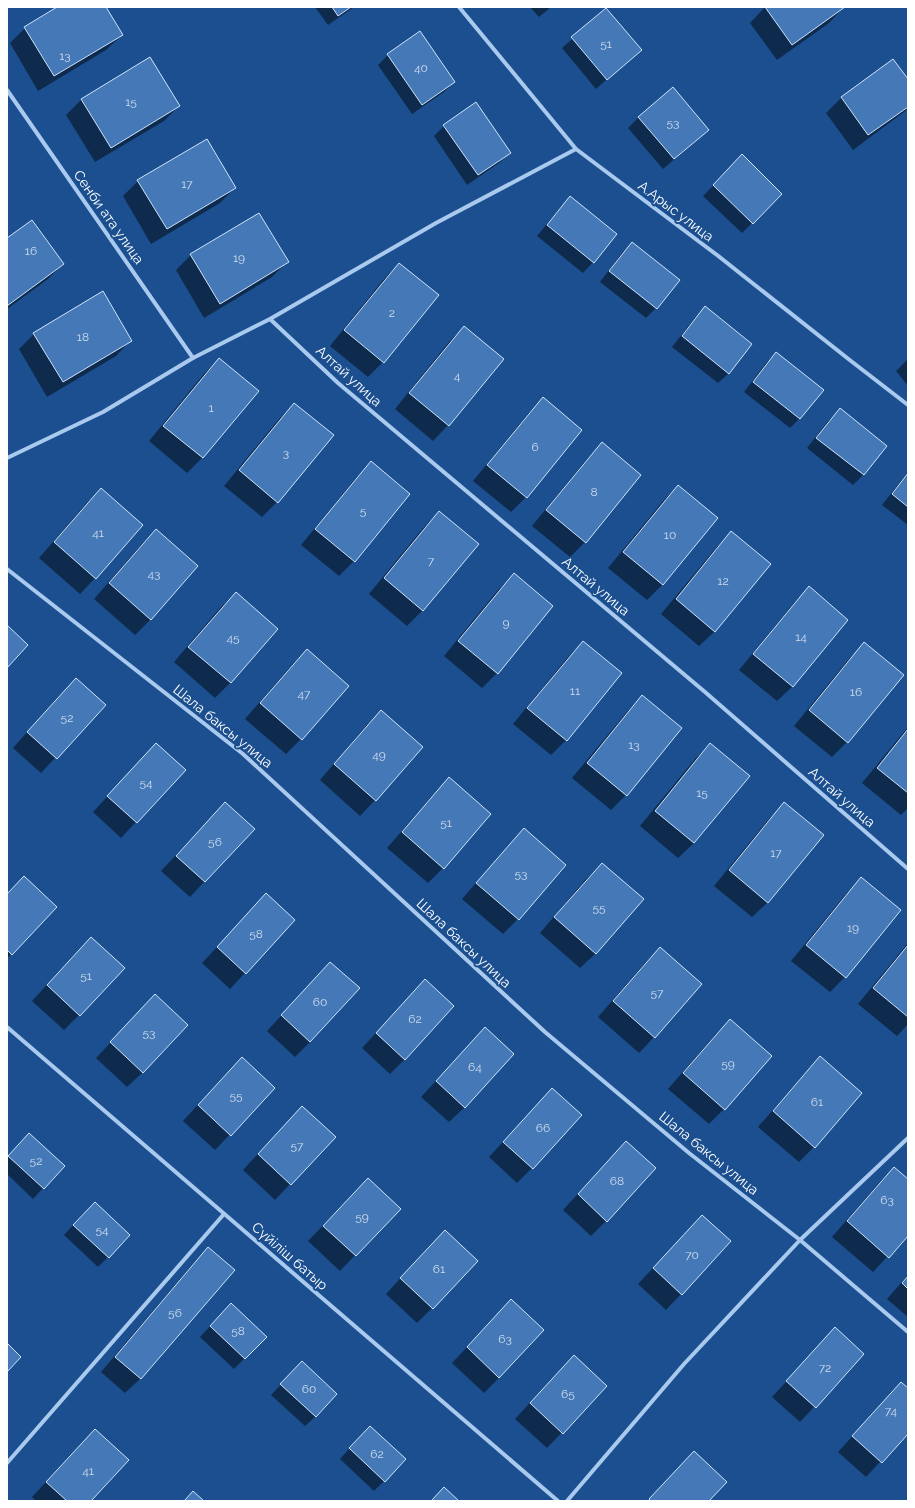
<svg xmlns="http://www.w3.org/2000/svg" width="915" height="1508" viewBox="0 0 915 1508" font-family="Raleway,sans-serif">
	<rect width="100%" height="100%" fill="#1b4f8f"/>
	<g fill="#0007">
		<path d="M59,7H105L122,35L106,50L38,91L10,43L25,28Z"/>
		<path d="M315,7H354L328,25Z"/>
		<path d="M530,7H551L539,17Z"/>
		<path d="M765,7H844L829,23L777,60L750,23Z"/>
		<path d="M606,9L640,50L596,89L562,48Z"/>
		<path d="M388,55L454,82L444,92L412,114L378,65Z"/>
		<path d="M893,60L908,81V109L853,150L826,113L841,98Z"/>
		<path d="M82,99L179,106L164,121L95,162L66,115Z"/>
		<path d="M639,117L708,130L663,169L628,128Z"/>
		<path d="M444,126L510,153L499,163L467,185L434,136Z"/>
		<path d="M742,156L781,194L742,233L703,196Z"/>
		<path d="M138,181L235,188L220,203L151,244L123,196Z"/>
		<path d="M570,197L616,234L593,262L583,273L537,236L560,208Z"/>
		<path d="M7,239L63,264L48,279L7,309Z"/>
		<path d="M632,243L678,280L656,308L646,318L600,282L622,253Z"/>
		<path d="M191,255L287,262L272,277L204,318L176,270Z"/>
		<path d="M399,264L383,362L368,377L330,346L384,279Z"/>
		<path d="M705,308L729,373L718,383L672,347L695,318Z"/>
		<path d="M464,327L503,359L448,425L433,441L395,409L449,342Z"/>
		<path d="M34,334L131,340L116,356L47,397L19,349Z"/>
		<path d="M776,353L800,418L790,428L744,392L766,363Z"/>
		<path d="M219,359L257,391L202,458L187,473L149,441L203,375Z"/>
		<path d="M908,359V386L896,371Z"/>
		<path d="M543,398L526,497L511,512L473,481L528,414Z"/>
		<path d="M294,404L277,502L262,517L224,486L279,419Z"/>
		<path d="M840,410L885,446L863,475L853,485L807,448L829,420Z"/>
		<path d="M602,443L585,542L570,557L532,526L587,459Z"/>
		<path d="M371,463L354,561L339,576L301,545L356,478Z"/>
		<path d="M908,472V525L882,505Z"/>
		<path d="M678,486L717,518L662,585L647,600L608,568L663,501Z"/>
		<path d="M101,489L142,525L95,578L80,594L39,558L86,504Z"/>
		<path d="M439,512L423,610L407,626L369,594L424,527Z"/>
		<path d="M156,530L197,566L150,620L135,635L94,599L141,545Z"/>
		<path d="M731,533L715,631L699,646L661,614L716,548Z"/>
		<path d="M514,575L497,673L482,688L444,656L498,590Z"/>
		<path d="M809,588L793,686L777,701L739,670L794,603Z"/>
		<path d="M236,593L276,629L230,683L215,698L174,662L220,608Z"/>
		<path d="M583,642L566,740L551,755L513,724L568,657Z"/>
		<path d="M864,644L847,742L832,757L794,726L849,659Z"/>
		<path d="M307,650L348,686L301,739L286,754L245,719L292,665Z"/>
		<path d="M61,694L104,705L41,773L13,748Z"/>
		<path d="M642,696L626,795L611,810L572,778L627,712Z"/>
		<path d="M381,711L375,800L360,816L320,780L366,726Z"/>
		<path d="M908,727V808L901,815L862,783Z"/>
		<path d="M156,744L184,770L121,838L93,812Z"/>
		<path d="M710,744L748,776L694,843L678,858L640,826L695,759Z"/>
		<path d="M449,779L443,868L428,883L387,848L434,794Z"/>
		<path d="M225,803L253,829L190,897L161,871Z"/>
		<path d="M784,804L768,902L752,917L714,886L769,819Z"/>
		<path d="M524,830L518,919L503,934L462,899L509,845Z"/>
		<path d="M602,864L596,953L580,968L540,933L586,879Z"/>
		<path d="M24,877L11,954L7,959V894Z"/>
		<path d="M861,879L845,977L830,992L791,961L846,894Z"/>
		<path d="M266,895L294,920L230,989L202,963Z"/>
		<path d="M908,943V1024L897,1036L858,1004Z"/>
		<path d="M660,948L701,984L654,1037L639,1053L598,1017L645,963Z"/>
		<path d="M76,953L79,1015L64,1030L32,1001Z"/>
		<path d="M330,963L310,1042L295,1057L267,1031Z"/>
		<path d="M425,980L405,1059L390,1074L362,1048Z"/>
		<path d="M155,995L143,1072L127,1087L96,1058Z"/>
		<path d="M730,1020L724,1109L709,1124L668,1089L715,1035Z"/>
		<path d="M485,1028L465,1107L449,1122L421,1097Z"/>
		<path d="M820,1058L814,1147L799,1162L758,1127L805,1073Z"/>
		<path d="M227,1073L274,1088L215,1150L183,1121Z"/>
		<path d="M552,1089L532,1168L517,1183L489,1157Z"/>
		<path d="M287,1123L334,1137L275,1200L243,1170Z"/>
		<path d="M626,1142L606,1221L591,1236L563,1210Z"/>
		<path d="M19,1145L63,1166L33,1199L7,1174V1158Z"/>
		<path d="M894,1168L908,1180V1234L873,1272L832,1237L879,1183Z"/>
		<path d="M368,1179L399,1209L340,1271L308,1241Z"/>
		<path d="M84,1213L108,1257L98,1267L64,1235Z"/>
		<path d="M702,1216L730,1242L666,1310L638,1284Z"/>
		<path d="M430,1246L432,1308L417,1323L386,1294Z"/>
		<path d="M208,1249L141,1378L125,1393L101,1372L193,1264Z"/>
		<path d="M908,1275V1317L887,1299Z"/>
		<path d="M221,1315L245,1358L234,1369L200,1337Z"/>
		<path d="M496,1316L499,1378L484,1393L452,1363Z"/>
		<path d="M835,1329L863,1354L800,1422L772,1397Z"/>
		<path d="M559,1371L606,1386L547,1448L515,1419Z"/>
		<path d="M292,1373L316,1416L305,1426L271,1395Z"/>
		<path d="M901,1383L908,1390V1432L866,1477L838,1452Z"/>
		<path d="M360,1437L384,1481L374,1491L340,1459Z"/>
		<path d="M80,1445L90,1501H36L32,1497Z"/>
	</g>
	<g fill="#4478b7" stroke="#cfe3fa">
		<path d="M57,7H106L123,35L54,76L24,27Z"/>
		<path d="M332,7H351L338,16Z"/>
		<path d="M765,7H845L792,45Z"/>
		<path d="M606,8L642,50L607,80L571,37Z"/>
		<path d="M420,31L455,82L422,105L387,54Z"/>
		<path d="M150,57L180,106L111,148L81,99Z"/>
		<path d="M893,59L908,79V107L868,135L841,97Z"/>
		<path d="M673,87L709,130L674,159L638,117Z"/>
		<path d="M476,102L511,153L478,175L443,125Z"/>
		<path d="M207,139L236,188L167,229L137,180Z"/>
		<path d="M742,154L782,194L753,224L713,185Z"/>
		<path d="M570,196L617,234L594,263L547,225Z"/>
		<path d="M259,213L289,262L220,304L190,254Z"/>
		<path d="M32,220L64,264L7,306V238Z"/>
		<path d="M632,242L680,280L657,309L609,271Z"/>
		<path d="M399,263L439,295L384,363L344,330Z"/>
		<path d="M103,291L132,341L63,382L33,333Z"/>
		<path d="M705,306L752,344L729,374L682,336Z"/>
		<path d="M464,326L504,359L449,426L409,393Z"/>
		<path d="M776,352L824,390L800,419L753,382Z"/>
		<path d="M219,358L259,391L203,458L163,426Z"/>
		<path d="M543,397L582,430L527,498L487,465Z"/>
		<path d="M294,403L334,435L278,503L239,470Z"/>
		<path d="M840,408L887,446L864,475L816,438Z"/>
		<path d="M602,442L641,475L586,543L546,510Z"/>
		<path d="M371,461L410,494L355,562L315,529Z"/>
		<path d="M908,473V507L892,494Z"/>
		<path d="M678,485L718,518L663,585L623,552Z"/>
		<path d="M101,488L143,525L96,579L54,542Z"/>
		<path d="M439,511L479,544L423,611L384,578Z"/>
		<path d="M156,529L198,566L151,620L109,583Z"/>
		<path d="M731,531L771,564L715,632L676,599Z"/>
		<path d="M514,573L553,606L498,674L458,641Z"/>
		<path d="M809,586L848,620L793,687L753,654Z"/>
		<path d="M236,592L278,629L231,683L188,647Z"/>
		<path d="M7,625L28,645L7,668Z"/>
		<path d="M583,641L622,673L567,741L527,708Z"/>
		<path d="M864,642L904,675L848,743L809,710Z"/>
		<path d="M307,649L349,686L302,740L260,703Z"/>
		<path d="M76,678L106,705L57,759L27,732Z"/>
		<path d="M642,695L682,728L627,796L587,763Z"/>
		<path d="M381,710L423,747L376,801L334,764Z"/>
		<path d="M908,729V793L877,768Z"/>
		<path d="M156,743L186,770L137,823L107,796Z"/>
		<path d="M710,743L750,776L694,843L655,811Z"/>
		<path d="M449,777L491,814L444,869L402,832Z"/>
		<path d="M225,802L255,829L205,882L176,856Z"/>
		<path d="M784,802L824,835L768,903L729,870Z"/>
		<path d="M524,828L566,865L519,920L476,883Z"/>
		<path d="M602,863L644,899L596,954L554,917Z"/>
		<path d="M24,876L57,907L12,955L7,950V894Z"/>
		<path d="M861,877L901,910L846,978L806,945Z"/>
		<path d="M266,893L295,920L246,974L217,947Z"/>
		<path d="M91,937L125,968L80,1016L47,985Z"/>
		<path d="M908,945V1017L873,988Z"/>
		<path d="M660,947L702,984L655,1038L613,1001Z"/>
		<path d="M330,962L360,988L310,1042L281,1015Z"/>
		<path d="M425,979L454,1006L405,1060L376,1033Z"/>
		<path d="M155,994L188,1025L143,1073L110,1042Z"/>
		<path d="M730,1019L772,1056L725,1110L683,1073Z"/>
		<path d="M485,1027L514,1054L465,1108L436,1081Z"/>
		<path d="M820,1056L862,1093L815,1148L773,1111Z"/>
		<path d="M242,1057L275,1088L231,1136L198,1105Z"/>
		<path d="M552,1088L582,1115L533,1169L503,1142Z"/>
		<path d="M302,1106L336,1137L291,1185L258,1154Z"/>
		<path d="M29,1133L65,1166L44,1189L8,1156Z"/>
		<path d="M626,1141L656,1168L607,1222L578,1194Z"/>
		<path d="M894,1167L908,1179V1236L889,1258L847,1221Z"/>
		<path d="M368,1178L401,1209L356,1256L323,1226Z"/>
		<path d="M95,1202L130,1235L109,1258L73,1225Z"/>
		<path d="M702,1215L731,1241L682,1295L653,1268Z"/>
		<path d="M445,1230L478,1261L433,1309L400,1278Z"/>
		<path d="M208,1247L235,1270L141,1379L115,1357Z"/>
		<path d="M908,1276V1289L902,1283Z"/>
		<path d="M511,1299L544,1330L499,1378L467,1347Z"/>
		<path d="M231,1303L267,1337L245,1359L210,1326Z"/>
		<path d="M835,1327L864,1354L816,1408L786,1381Z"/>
		<path d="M7,1343L21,1357L7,1372Z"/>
		<path d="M574,1355L607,1386L563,1434L530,1403Z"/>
		<path d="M302,1361L337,1394L316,1417L280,1384Z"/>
		<path d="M901,1382L908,1388V1434L882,1463L852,1436Z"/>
		<path d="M370,1426L406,1459L385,1482L349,1448Z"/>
		<path d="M95,1429L129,1460L91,1501H67L46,1482Z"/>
		<path d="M694,1451L727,1482L709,1501H651L649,1499Z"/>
		<path d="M444,1487L459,1501H431Z"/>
		<path d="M193,1491L204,1501H184Z"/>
	</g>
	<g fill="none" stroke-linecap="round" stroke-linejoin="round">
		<g stroke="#a9c9ee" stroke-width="4">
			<path d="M459,7L576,149L717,255L851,361L908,405"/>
			<path d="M7,90L193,358"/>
			<path d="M270,319L338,383L705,692L908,869"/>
			<path d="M7,458L103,412L193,358L270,319L436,223L576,149"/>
			<path d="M7,569L243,754L545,1032L689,1153L800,1240L908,1332"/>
			<path d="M7,1027L558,1501"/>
			<path d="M7,1463L224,1214"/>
			<path d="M567,1501L684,1364L800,1240L908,1138"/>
		</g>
	</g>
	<g text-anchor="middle" stroke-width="4" stroke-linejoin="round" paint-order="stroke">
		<g font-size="12" fill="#d0dded">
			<text x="606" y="48">51</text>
			<text x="65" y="60">13</text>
			<text x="421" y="72">40</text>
			<text x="131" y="106">15</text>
			<text x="673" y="127">53</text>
			<text x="187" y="188">17</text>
			<text x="31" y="255">16</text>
			<text x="239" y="262">19</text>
			<text x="392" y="317">2</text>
			<text x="83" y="341">18</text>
			<text x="457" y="380">4</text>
			<text x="211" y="412">1</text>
			<text x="535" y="451">6</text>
			<text x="286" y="457">3</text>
			<text x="594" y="496">8</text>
			<text x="363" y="515">5</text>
			<text x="98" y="537">41</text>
			<text x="670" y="539">10</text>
			<text x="431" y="565">7</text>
			<text x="154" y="578">43</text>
			<text x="723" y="585">12</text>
			<text x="506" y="627">9</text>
			<text x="801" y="641">14</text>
			<text x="233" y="642">45</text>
			<text x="575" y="695">11</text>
			<text x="856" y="696">16</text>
			<text x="304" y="698">47</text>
			<text x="67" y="722">52</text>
			<text x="634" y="749">13</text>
			<text x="379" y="759">49</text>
			<text x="146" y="787">54</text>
			<text x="702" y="797">15</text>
			<text x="446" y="827">51</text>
			<text x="215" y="846">56</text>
			<text x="776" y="857">17</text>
			<text x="521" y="878">53</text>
			<text x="599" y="912">55</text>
			<text x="853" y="932">19</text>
			<text x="256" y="938">58</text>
			<text x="86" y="980">51</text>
			<text x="657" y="997">57</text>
			<text x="320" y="1006">60</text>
			<text x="415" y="1023">62</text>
			<text x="149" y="1037">53</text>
			<text x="728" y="1068">59</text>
			<text x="475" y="1071">64</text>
			<text x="236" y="1100">55</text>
			<text x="817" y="1106">61</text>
			<text x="543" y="1132">66</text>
			<text x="297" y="1150">57</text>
			<text x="36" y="1165">52</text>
			<text x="617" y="1185">68</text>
			<text x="887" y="1204">63</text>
			<text x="362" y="1221">59</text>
			<text x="102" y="1234">54</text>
			<text x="692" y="1259">70</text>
			<text x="439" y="1273">61</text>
			<text x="175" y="1317">56</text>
			<text x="238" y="1335">58</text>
			<text x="505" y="1343">63</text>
			<text x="825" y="1372">72</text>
			<text x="309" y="1393">60</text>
			<text x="568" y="1398">65</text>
			<text x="891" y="1415">74</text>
			<text x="377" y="1458">62</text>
			<text x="88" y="1475">41</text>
		</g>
		<g font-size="14" fill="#fff" stroke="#1b4f8f">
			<text transform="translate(676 211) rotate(37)" y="5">А.Арыс улица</text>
			<text transform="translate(109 217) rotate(55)" y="5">Сенби ата улица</text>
			<text transform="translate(349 376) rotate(42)" y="5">Алтай улица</text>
			<text transform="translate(596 586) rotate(40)" y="5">Алтай улица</text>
			<text transform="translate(223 726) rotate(39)" y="5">Шала баксы улица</text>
			<text transform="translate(842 797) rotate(41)" y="5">Алтай улица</text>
			<text transform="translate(464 943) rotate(43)" y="5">Шала баксы улица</text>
			<text transform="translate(709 1153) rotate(39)" y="5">Шала баксы улица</text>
			<text transform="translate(290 1256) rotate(41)" y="5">Сүйіліш батыр</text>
		</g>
	</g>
	<rect width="915" height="1508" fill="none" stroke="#ffffff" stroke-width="16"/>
</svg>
